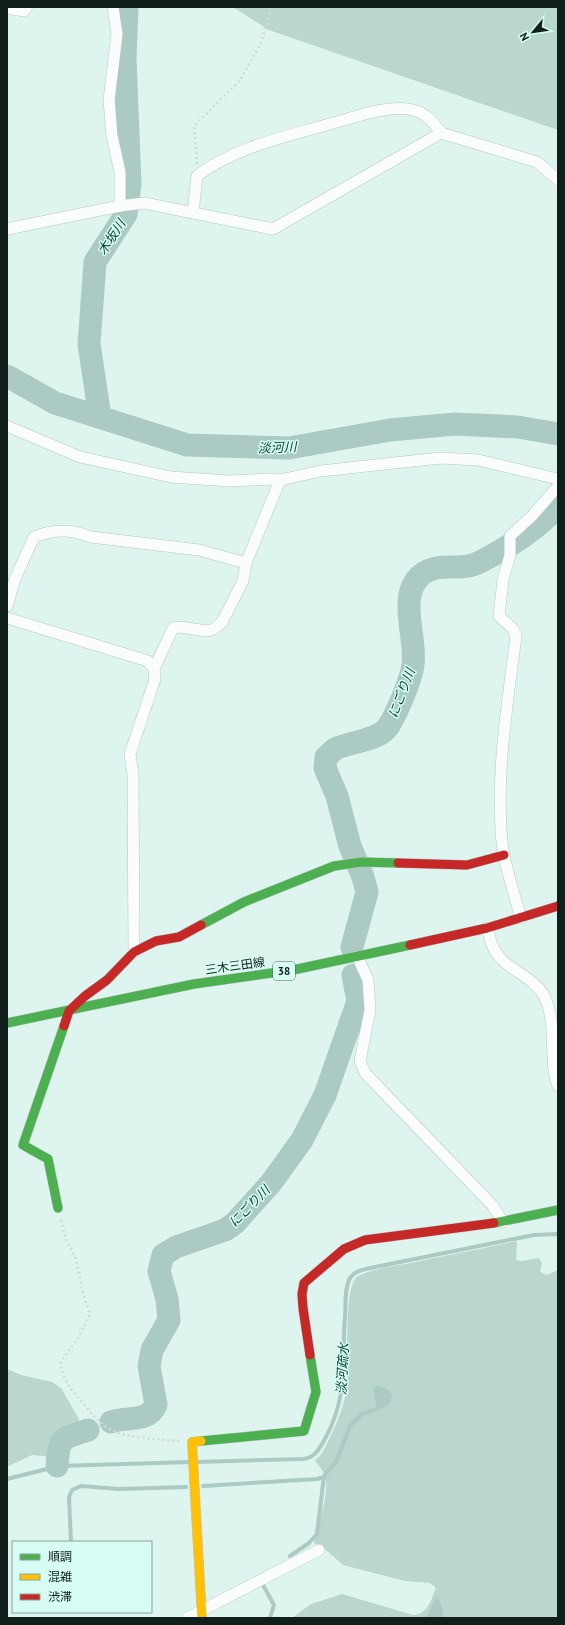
<svg xmlns="http://www.w3.org/2000/svg" width="565" height="1625" viewBox="0 0 565 1625" font-family="'PT Sans','Noto Sans JP',sans-serif">
	<rect width="100%" height="100%" fill="#def4ee"/>
	<g fill="#b9d7cf">
		<path d="M233,7H558V130L269,30Z"/>
		<path d="M517,1241L516,1260L522,1261L539,1258L542,1263L540,1272L547,1275L558,1270V1618H292L311,1604L342,1594L413,1615C428,1614 431,1600 436,1588L430,1583L405,1581L343,1565L325,1549L314,1543C318,1528 330,1490 325,1476C323,1470 318,1465 315,1460C323,1455 326,1445 330,1437C338,1421 345,1403 347,1385C349,1367 343,1287 357,1277C367,1270 393,1266 406,1264C443,1256 480,1249 517,1241Z"/>
		<path d="M7,1369L21,1375L52,1382L61,1388L79,1419L66,1458L32,1455L7,1467Z"/>
	</g>
	<g fill="#aacac3">
		<path d="M377,1386L387,1389L393,1396L390,1403L377,1411L373,1388Z"/>
		<path d="M438,1598L443,1610V1617L426,1618L435,1599Z"/>
	</g>
	<g fill="none" stroke-linecap="round" stroke-linejoin="round">
		<g stroke="#aacac3" stroke-width="4">
			<path d="M196,1462L303,1459C316,1458 320,1447 326,1437C349,1393 341,1364 345,1317C346,1305 344,1289 350,1278C355,1270 367,1269 375,1267L534,1235L558,1234"/>
			<path d="M7,1479L59,1466L190,1462"/>
			<path d="M203,1486L317,1479L324,1477"/>
			<path d="M71,1542L69,1497L72,1490L81,1486L119,1489L186,1487"/>
			<path d="M290,1556L309,1543L317,1534L324,1476L336,1462L350,1426L362,1414L374,1410"/>
			<path d="M263,1585L274,1605L270,1618"/>
		</g>
		<g stroke="#aacac3" stroke-width="23">
			<path d="M7,376L55,403L187,445L289,448L390,430L455,424L518,427L558,434"/>
			<path d="M100,417L89,344L95,262L126,214L130,184L125,59L127,7"/>
			<path d="M352,947L367,892L363,877L350,846L337,796L325,768L326,757C329,755 332,751 335,749C349,742 378,741 388,727C396,715 411,680 413,665C417,638 397,596 421,575C436,563 452,569 468,566C477,565 485,559 493,555C518,541 539,527 558,506"/>
			<path d="M111,1422C127,1416 148,1423 156,1405L149,1366L152,1350L169,1320L167,1299L159,1271L163,1255L176,1247L225,1230L235,1223L271,1183L302,1140L325,1095L358,1001L353,975"/>
			<path d="M57,1466C59,1437 61,1439 88,1430"/>
		</g>
		<defs>
			<g id="street">
				<path d="M113,7L117,34L109,100L112,136L120,172V206"/>
				<path d="M7,8L24,11L27,7"/>
				<path d="M193,213L197,176C234,147 289,136 333,123C356,117 383,106 408,109C424,111 432,120 441,133"/>
				<path d="M7,229L120,206L144,203L273,229L441,133L537,162L558,180"/>
				<path d="M7,426L80,457L171,477L230,481L270,479L280,480L321,471L440,458L478,460L558,479"/>
				<path d="M7,606L15,579L34,537C54,529 71,529 91,537L199,550L246,563"/>
				<path d="M7,618L148,661L154,669L155,679L130,754L133,775L134,952"/>
				<path d="M154,669L173,628L180,627L207,631L214,629L222,622L243,581L246,563L280,480"/>
				<path d="M521,918C513,889 502,859 501,829C497,765 508,700 516,636L513,629L499,616L503,580L510,555V536L532,516L558,486"/>
				<path d="M487,928C489,935 491,944 495,951C507,971 534,976 544,996C558,1022 548,1060 558,1086"/>
				<path d="M358,958L368,980L370,1010L360,1061L365,1073L493,1206L503,1222"/>
				<path d="M187,1618L319,1550"/>
			</g>
			<g id="fast">
				<path d="M201,925L244,902L334,866L362,862L398,863"/>
				<path d="M7,1023L194,984L293,970L410,945"/>
				<path d="M58,1208L48,1159L23,1145L64,1026"/>
				<path d="M494,1223L558,1210"/>
				<path d="M201,1441L304,1431L316,1392L310,1355"/>
			</g>
			<path id="slow" d="M201,1441L192,1442L202,1618"/>
			<g id="jam">
				<path d="M398,863L467,865L504,855"/>
				<path d="M410,945L487,928L558,906"/>
				<path d="M64,1026L69,1011L85,996L107,980L134,952L156,941L179,937L201,925"/>
				<path d="M310,1355L303,1308L302,1294L304,1283L344,1249L365,1240L494,1223"/>
			</g>
		</defs>
		<use href="#street" stroke="#b7c8c4" stroke-width="12"/>
		<use href="#fast" stroke="#b7c8c4" stroke-width="10"/>
		<use href="#slow" stroke="#b7c8c4" stroke-width="10"/>
		<use href="#jam" stroke="#b7c8c4" stroke-width="10"/>
		<g stroke="#d3d9d7" stroke-width="2.5" stroke-dasharray="2 3" stroke-linecap="butt">
			<path d="M197,164L194,126L240,80L261,43L271,7"/>
			<path d="M61,1220L66,1240L76,1259L83,1294L90,1314L78,1338L60,1363C65,1383 69,1387 82,1402C90,1412 98,1421 108,1428C126,1439 159,1439 180,1441"/>
		</g>
		<use href="#street" stroke="#fafdfc" stroke-width="11"/>
		<use href="#fast" stroke="#4caf50" stroke-width="9"/>
		<use href="#slow" stroke="#ffc107" stroke-width="9"/>
		<use href="#jam" stroke="#c62828" stroke-width="9"/>
	</g>
	<g text-anchor="middle" stroke-width="3" stroke-linejoin="round" paint-order="stroke">
		<rect fill="#d6fcf3" stroke="#4c615c" stroke-width="1" x="273" y="962" width="22" height="18" rx="3"/>
		<g font-size="11" font-weight="bold" fill="#111f1c">
			<text x="284" y="975">38</text>
		</g>
		<g font-size="12" fill="#111f1c" stroke="#d6fcf3">
			<text transform="translate(235 966) rotate(-8)" y="4">三木三田線</text>
		</g>
		<g font-size="13" font-style="italic" fill="#043e36" stroke="#d6fcf3">
			<text transform="translate(111 237) rotate(-57)" y="5">木坂川</text>
			<text transform="translate(277 447) rotate(-2)" y="5">淡河川</text>
			<text transform="translate(401 693) rotate(-69)" y="5">にごり川</text>
			<text transform="translate(249 1206) rotate(-46)" y="5">にごり川</text>
			<text transform="translate(342 1369) rotate(-87)" y="5">淡河疏水</text>
		</g>
	</g>
	<rect width="565" height="1625" fill="none" stroke="#111f1c" stroke-width="16"/>
	<rect x="12" y="1541" width="140" height="72" fill="#d6fcf3" stroke="#87a49d"/>
	<rect x="20" y="1554" width="20" height="6" fill="#4caf50" stroke="#87a49d"/>
	<text x="48" y="1561" font-size="12" fill="#111f1c">順調</text>
	<rect x="20" y="1574" width="20" height="6" fill="#ffc107" stroke="#87a49d"/>
	<text x="48" y="1581" font-size="12" fill="#111f1c">混雑</text>
	<rect x="20" y="1594" width="20" height="6" fill="#c62828" stroke="#87a49d"/>
	<text x="48" y="1601" font-size="12" fill="#111f1c">渋滞</text>
	<g transform="translate(533 32) rotate(241)" stroke="#d6fcf3" stroke-width="3" paint-order="stroke">
	<path d="M0-3L7 15L0 10L-7 15Z" fill="#111f1c"/>
	<text y="-6" font-size="11" font-weight="bold" text-anchor="middle" fill="#111f1c">N</text>
	</g>
</svg>
